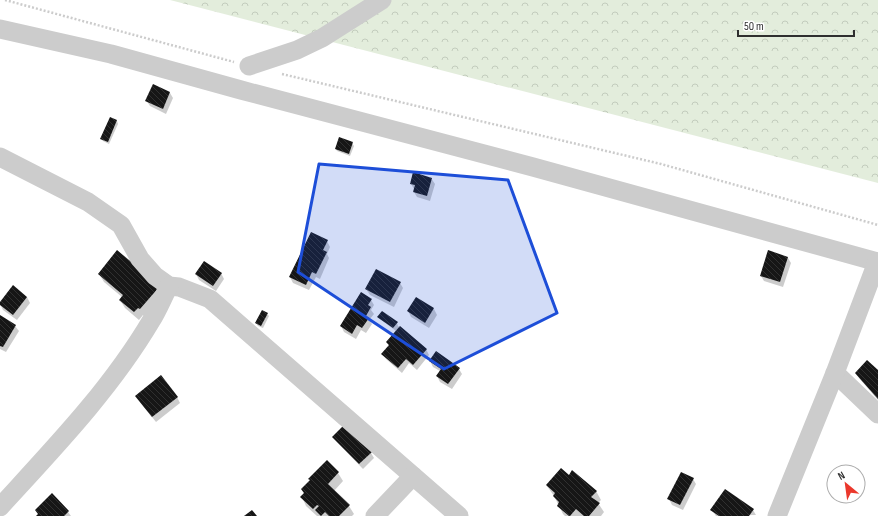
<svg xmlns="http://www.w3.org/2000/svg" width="878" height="516" viewBox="0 0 878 516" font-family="'Sofia Sans Condensed',sans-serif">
	<defs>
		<pattern id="forest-crowns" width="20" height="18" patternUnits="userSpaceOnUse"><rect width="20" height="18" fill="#e3eddc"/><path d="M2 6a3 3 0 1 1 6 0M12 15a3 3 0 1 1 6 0" fill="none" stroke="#c3ccbd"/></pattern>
		<pattern id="building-back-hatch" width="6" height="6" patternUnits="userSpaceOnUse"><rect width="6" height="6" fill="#161616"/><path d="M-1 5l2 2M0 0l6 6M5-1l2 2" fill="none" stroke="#303030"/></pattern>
	</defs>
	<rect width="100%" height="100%" fill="#fff"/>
	<path fill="url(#forest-crowns)" d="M170,0H878V183Z"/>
	<g fill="#0003">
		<path d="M154,85L170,93L173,98L166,114L150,106L146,100Z"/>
		<path d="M111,119L117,121L118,124L109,144L103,141L101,139Z"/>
		<path d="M352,143L354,146L350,156L337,151L336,149Z"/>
		<path d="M431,178L435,184L430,201L417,197L414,192V189L411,184Z"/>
		<path d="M327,241L330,247L327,254L329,258L320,279L316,277L309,290L293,283L290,277Z"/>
		<path d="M788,258L791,263L783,287L764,281L761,276Z"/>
		<path d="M221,273L224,279L216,291L199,280L196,274Z"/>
		<path d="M99,274L159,287L145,317L143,315L139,320L125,308L120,300L122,297L104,282Z"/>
		<path d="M400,283L403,288L394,307L370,295L366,289Z"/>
		<path d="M27,297L30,303L17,320L3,310L0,304Z"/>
		<path d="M416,298L434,309L437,315L429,328L411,317L408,311Z"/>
		<path d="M371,300L374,305L371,310L374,314L369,320L372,324L366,333L361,330L356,339L344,332L341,326Z"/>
		<path d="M382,312L397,323L398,326L426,349L429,355L417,370L409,363L402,373L386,359L382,354L389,346L387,342L396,331L380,319L378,317Z"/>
		<path d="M267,314L269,316L263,328L258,326L256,323Z"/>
		<path d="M0,316L15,326L19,331L6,352L0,349Z"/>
		<path d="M430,361L459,369L462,374L452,389L440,382L437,376L440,371L433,367Z"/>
		<path d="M878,371V400L859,378L856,373Z"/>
		<path d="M177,397L180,403L156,422L140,402Z"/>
		<path d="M333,437L371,453L374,458L363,469L337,442Z"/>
		<path d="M327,462L338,473L343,481L334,491L349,506L354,514L352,516H317L306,506L302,497L305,494L302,490L310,481V479Z"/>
		<path d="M569,476L596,491L601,500L598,503L604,512L601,516H565L563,514L554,496L547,486Z"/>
		<path d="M693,479L696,484L683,510L672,505L669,499Z"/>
		<path d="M52,494L68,512L71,516H37Z"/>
		<path d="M712,510H753L756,515L716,516Z"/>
	</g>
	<g fill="url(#building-back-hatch)">
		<path d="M153,84L170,92L163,109L145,101Z"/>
		<path d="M110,117L117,120L108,142L100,139Z"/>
		<path d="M339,137L353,142L349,154L335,149Z"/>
		<path d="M413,172L432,178L427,196L413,192L415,185L410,184Z"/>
		<path d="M311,232L328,240L323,250L327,252L316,274L312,272L306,285L289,277Z"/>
		<path d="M117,250L160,286L140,309L138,308L134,312L119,300L123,295L98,274Z"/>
		<path d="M768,250L788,257L780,282L760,276Z"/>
		<path d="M204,261L222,273L213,286L195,274Z"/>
		<path d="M376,269L401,282L390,302L365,289Z"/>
		<path d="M13,285L27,297L13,315L0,305V302Z"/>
		<path d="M361,292L372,299L368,305L371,307L366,316L369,318L362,328L357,325L352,334L340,326Z"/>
		<path d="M416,297L434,308L425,323L407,311Z"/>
		<path d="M262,310L268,313L261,326L255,323Z"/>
		<path d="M382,311L398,322L393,328L377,317Z"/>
		<path d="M0,315L16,325L3,347L0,346Z"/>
		<path d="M400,326L427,349L413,365L406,359L398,368L381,354L389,345L386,342Z"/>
		<path d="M436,351L460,368L448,384L436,376L441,369L429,361Z"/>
		<path d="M867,360L878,370V399L855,373Z"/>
		<path d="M161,375L178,397L152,417L135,396Z"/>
		<path d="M345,424L372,452L359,464L332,437Z"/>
		<path d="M327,460L339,472L328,484L350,505L339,516H329L325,512L321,516L315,510L319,506L317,505L313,509L300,497L304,493L301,489L310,480L308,479Z"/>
		<path d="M561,468L569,475L572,470L597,491L591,497L600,503L589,516H584L576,509L570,516H569L557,506L559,502L553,496L555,493L546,485Z"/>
		<path d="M681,472L694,478L680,505L667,499Z"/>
		<path d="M725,489L754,509L749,516H719L710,510Z"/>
		<path d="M52,493L69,511L64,516H36L38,514L35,510Z"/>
		<path d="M252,510L257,516H244Z"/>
	</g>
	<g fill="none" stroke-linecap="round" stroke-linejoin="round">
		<g stroke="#ccc" stroke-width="2.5" stroke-dasharray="2 2" stroke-linecap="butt">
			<path d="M5,0L234,62"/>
			<path d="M282,74L661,164L878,225"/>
		</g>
		<g stroke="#ccc" stroke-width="19">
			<path d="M0,29L111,54L241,90L533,167L878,262"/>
			<path d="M249,66L297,50L322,38L382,0"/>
			<path d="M0,157L88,202L121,225L140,259L155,276L169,286L179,287L210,299L459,516"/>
			<path d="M835,373L878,414"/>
			<path d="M0,507C54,448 110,390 151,321C158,310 163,297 169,286"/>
			<path d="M375,516L413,476"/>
			<path d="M777,516L835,373L877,262"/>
		</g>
	</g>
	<path fill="#1d4ed8" fill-opacity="0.2" stroke="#1d4ed8" stroke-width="3" stroke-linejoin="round" d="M319,164L508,180L557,313L444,369L298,272Z"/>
	<g transform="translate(846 484) rotate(331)"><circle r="19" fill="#ffffff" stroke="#acacac"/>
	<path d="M0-3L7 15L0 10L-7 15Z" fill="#eb382c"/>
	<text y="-6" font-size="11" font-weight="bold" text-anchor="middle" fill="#2f2f2f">N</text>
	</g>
	<path d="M738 30v6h116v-6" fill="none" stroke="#2f2f2f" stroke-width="2"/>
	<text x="744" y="30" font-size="12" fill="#2f2f2f" stroke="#ffffff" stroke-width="3" paint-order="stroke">50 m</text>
</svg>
